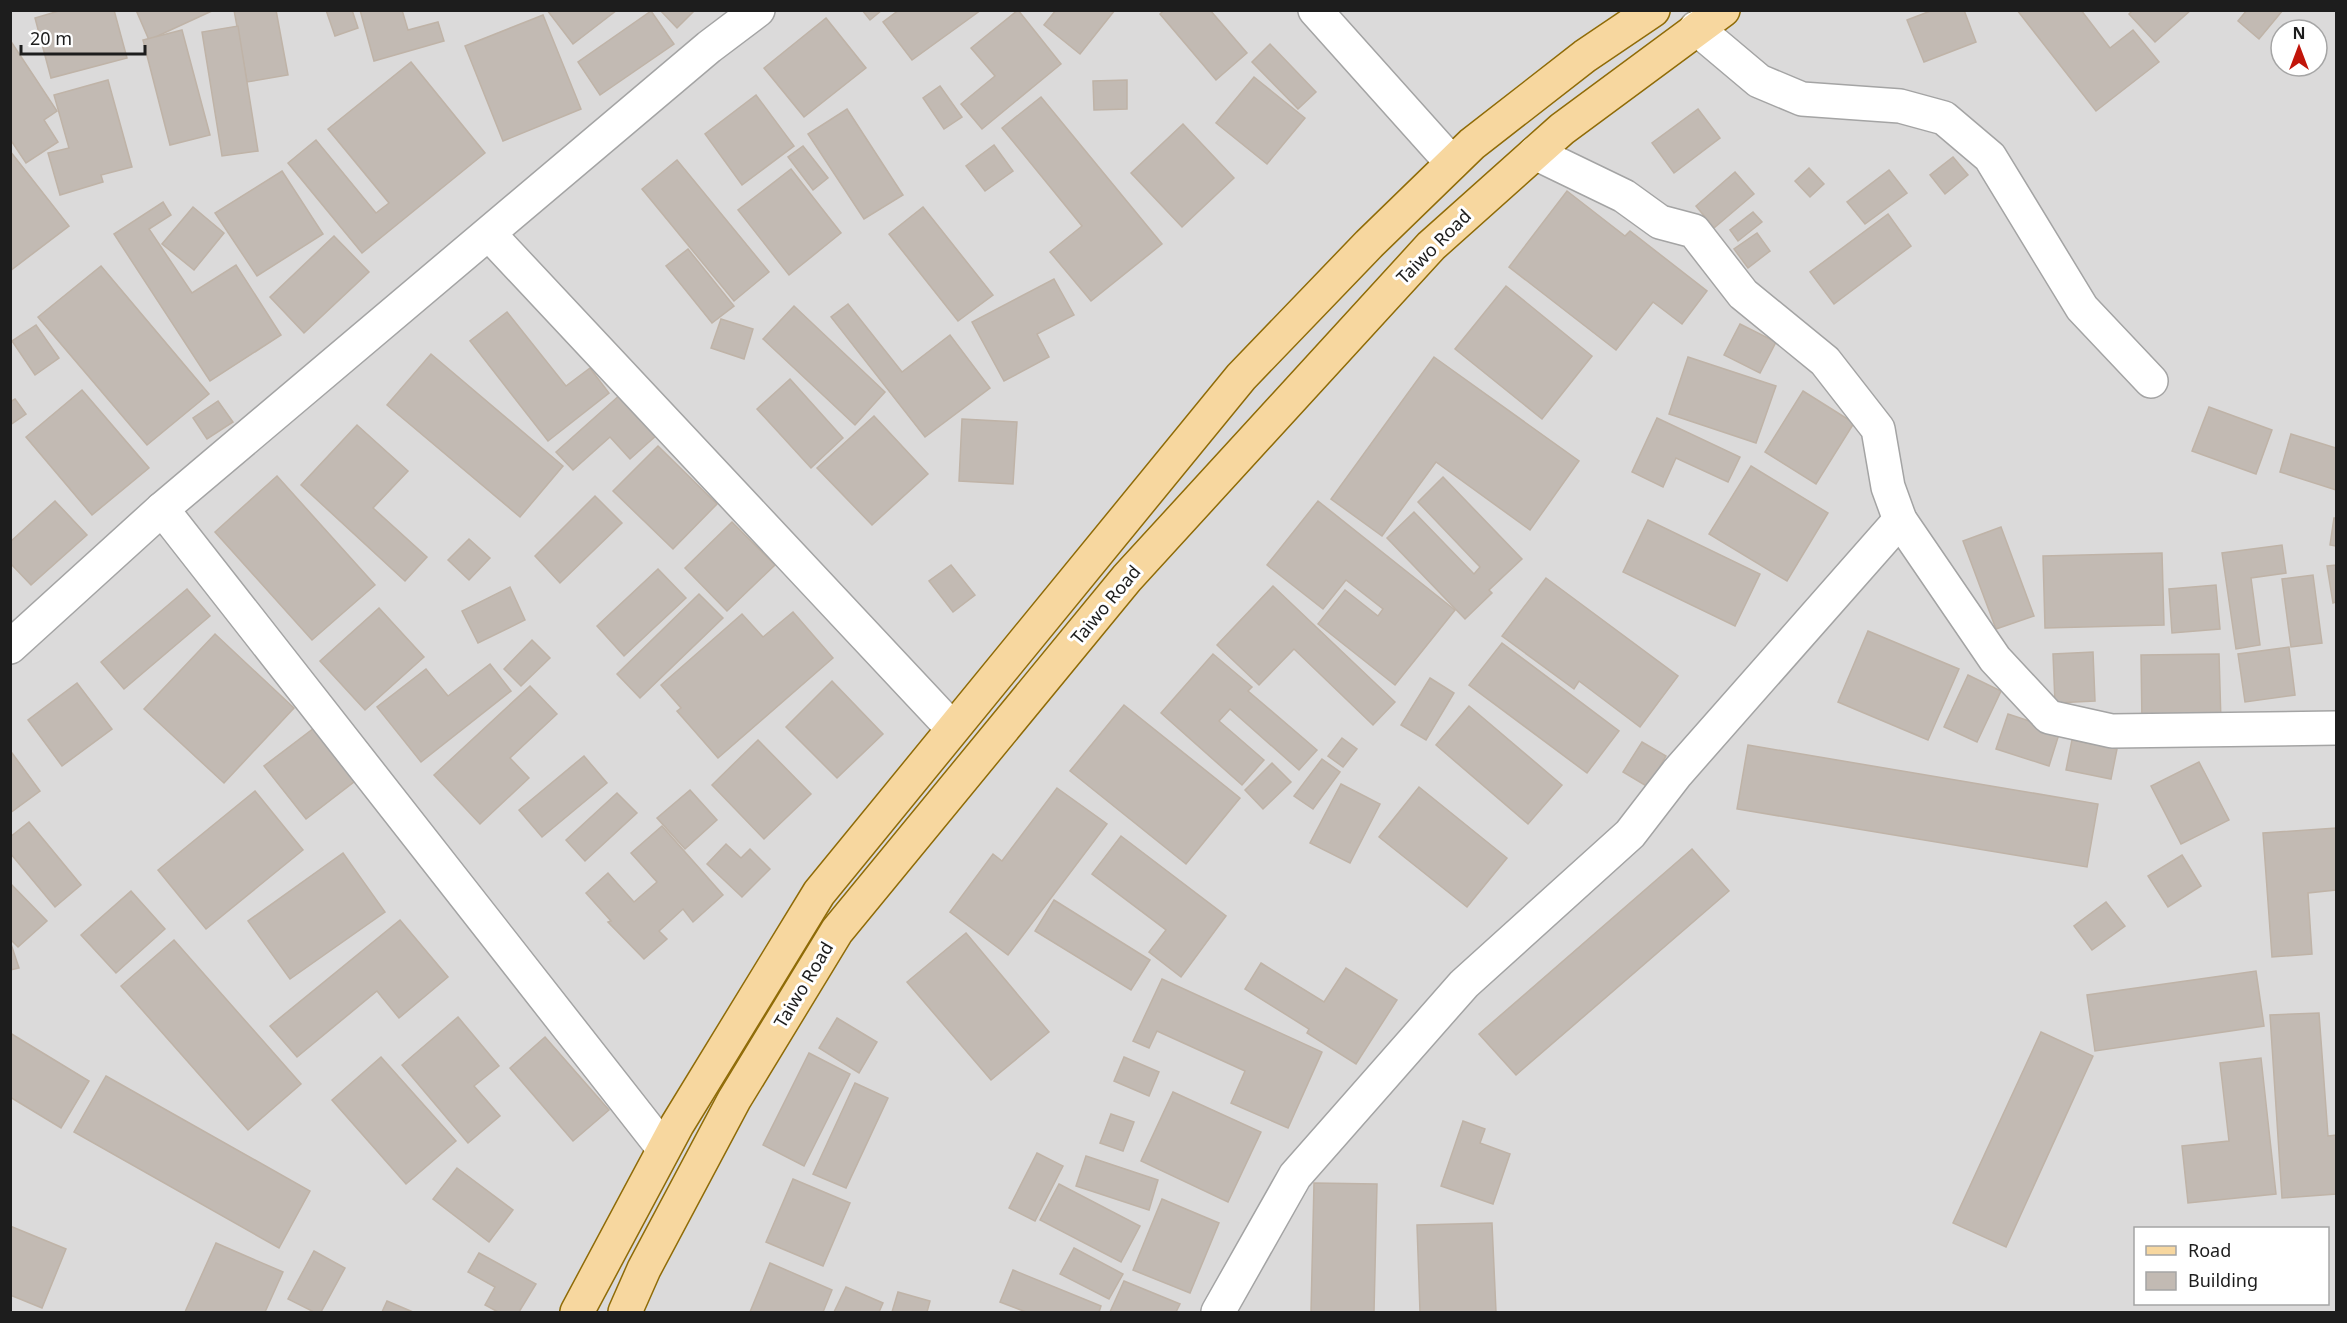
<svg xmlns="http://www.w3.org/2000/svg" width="2347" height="1323" viewBox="0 0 2347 1323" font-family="'Noto Sans',sans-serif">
	<rect width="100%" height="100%" fill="#eeebe3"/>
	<path fill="#dbdada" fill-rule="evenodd" d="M11,11H2336V1312H11ZM2281,30H2317V66H2281ZM2136,1228H2328V1304H2136Z"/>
	<g fill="#c2bab3" stroke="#bfb3a7" stroke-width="1.5">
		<path d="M62,10H114L127,58L51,78L35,18Z"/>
		<path d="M136,10H214L149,40Z"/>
		<path d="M234,10H276L288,75L247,82Z"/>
		<path d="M326,10H352L358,28L335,36Z"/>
		<path d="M360,10H402L408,30L438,22L444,41L374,61Z"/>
		<path d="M547,10H617L573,44Z"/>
		<path d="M660,10H695L677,28Z"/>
		<path d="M862,10H882L870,20Z"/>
		<path d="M899,10H981L912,60L883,22Z"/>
		<path d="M1018,10L1061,64L982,129L961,104L995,76L971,48Z"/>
		<path d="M1056,10H1115L1080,54L1044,25Z"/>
		<path d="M1164,10H1210L1247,53L1216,80L1160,14Z"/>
		<path d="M1933,10H1964L1976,42L1924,62L1907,20Z"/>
		<path d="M2017,10H2081L2110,48L2133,30L2159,62L2096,111Z"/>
		<path d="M2133,10H2191L2155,42L2129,14Z"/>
		<path d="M2247,10H2283L2259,39L2238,21Z"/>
		<path d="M651,11L674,44L600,95L578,62Z"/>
		<path d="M543,15L581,109L503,141L465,46Z"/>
		<path d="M826,18L866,68L804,117L764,68Z"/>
		<path d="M238,26L258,151L222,156L202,32Z"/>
		<path d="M182,30L210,135L170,145L143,40Z"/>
		<path d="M10,40L57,111L44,120L58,142L26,163L10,139Z"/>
		<path d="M1270,44L1316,92L1298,109L1252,62Z"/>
		<path d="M411,62L485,153L362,253L288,163L316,140L376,213L389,203L328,129Z"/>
		<path d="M1254,77L1305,118L1267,164L1216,123Z"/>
		<path d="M108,80L132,167L101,175L103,182L60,195L48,153L69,148L54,95Z"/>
		<path d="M1127,80V109L1094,110L1093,81Z"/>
		<path d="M940,86L962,117L944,129L923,98Z"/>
		<path d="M756,95L794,146L742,185L705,134Z"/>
		<path d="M1041,97L1162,244L1091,301L1050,252L1082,226L1002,128Z"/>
		<path d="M847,109L903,195L864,219L808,134Z"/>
		<path d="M1698,109L1720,138L1674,173L1652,143Z"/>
		<path d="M1183,124L1234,178L1182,227L1131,173Z"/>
		<path d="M994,145L1013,171L985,191L966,166Z"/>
		<path d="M803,146L828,178L813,190L788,157Z"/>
		<path d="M10,151L69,226L10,271Z"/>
		<path d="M1953,157L1968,175L1945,194L1930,175Z"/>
		<path d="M677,160L769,272L734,301L642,189Z"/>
		<path d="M1809,168L1824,184L1810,197L1795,181Z"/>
		<path d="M791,169L841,233L789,275L738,210Z"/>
		<path d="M1889,170L1907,193L1865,224L1847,202Z"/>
		<path d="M282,171L323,234L257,276L215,213Z"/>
		<path d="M1735,172L1754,194L1714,228L1696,206Z"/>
		<path d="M1567,191L1625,236L1630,231L1707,291L1682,324L1653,302L1616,350L1509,267Z"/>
		<path d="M163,202L171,215L149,229L192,293L236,265L281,335L210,381L114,234Z"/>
		<path d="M193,207L224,233L194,270L162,244Z"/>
		<path d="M923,207L993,295L958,321L889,234Z"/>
		<path d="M1753,212L1762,222L1738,241L1730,230Z"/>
		<path d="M1888,214L1911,246L1834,304L1810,272Z"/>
		<path d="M1757,233L1770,251L1748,268L1734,249Z"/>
		<path d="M334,236L369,272L304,333L270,297Z"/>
		<path d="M688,249L734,306L712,323L666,266Z"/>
		<path d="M101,266L209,394L147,445L38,317Z"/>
		<path d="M1054,279L1074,315L1037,334L1049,357L1004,381L972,322Z"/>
		<path d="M1506,286L1592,356L1542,419L1455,349Z"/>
		<path d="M848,304L902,372L950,335L990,388L925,437L831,317Z"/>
		<path d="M794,306L885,392L855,425L763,339Z"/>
		<path d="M507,312L566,386L590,368L609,393L548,441L470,341Z"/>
		<path d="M721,319L753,329L744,359L711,348Z"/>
		<path d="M1740,324L1776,342L1760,373L1724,355Z"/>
		<path d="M36,325L59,358L35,375L12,341Z"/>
		<path d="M431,354L563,466L520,517L387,405Z"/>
		<path d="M1434,357L1579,461L1530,530L1436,462L1382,536L1331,499Z"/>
		<path d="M1688,357L1776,386L1756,443L1669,414Z"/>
		<path d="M790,379L843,438L811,468L757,409Z"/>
		<path d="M82,390L149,468L92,515L26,437Z"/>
		<path d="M1803,391L1854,423L1816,484L1765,452Z"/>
		<path d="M621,394L658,434L630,459L610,437L573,470L556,452Z"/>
		<path d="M15,399L26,414L10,425V402Z"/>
		<path d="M218,401L233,422L207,439L193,418Z"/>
		<path d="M2209,407L2272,430L2256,474L2192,451Z"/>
		<path d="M874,416L928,474L872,525L817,468Z"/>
		<path d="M1657,418L1740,457L1728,482L1676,458L1663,487L1632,472Z"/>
		<path d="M962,419L1017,422L1013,484L959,481Z"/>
		<path d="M357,425L408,471L373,508L427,557L405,581L301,485Z"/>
		<path d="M2291,434L2336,448V490L2280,472Z"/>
		<path d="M658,446L717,504L673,549L613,491Z"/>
		<path d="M1751,466L1828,513L1787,581L1709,534Z"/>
		<path d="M277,476L375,585L312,640L215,532Z"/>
		<path d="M1443,477L1522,559L1489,590L1492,593L1465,619L1387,538L1414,512L1474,574L1480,567L1418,502Z"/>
		<path d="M595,496L622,523L560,583L535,556Z"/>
		<path d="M55,501L87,535L31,585L10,563V542Z"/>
		<path d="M1318,501L1455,610L1395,685L1318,624L1345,590L1378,616L1383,609L1346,580L1323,609L1267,565Z"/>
		<path d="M2334,518H2336V546L2330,545Z"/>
		<path d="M1648,520L1760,574L1735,626L1623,572Z"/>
		<path d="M732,522L775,565L727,611L685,568Z"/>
		<path d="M2001,527L2034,616L1996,629L1963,541Z"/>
		<path d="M469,539L490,558L469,580L448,560Z"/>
		<path d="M2282,545L2286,573L2251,578L2260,645L2236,649L2222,553Z"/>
		<path d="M2162,553L2164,625L2045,628L2043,556Z"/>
		<path d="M951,565L975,595L953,612L929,581Z"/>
		<path d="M2336,565V602L2333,603L2327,566Z"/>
		<path d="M658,569L686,598L624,656L597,626Z"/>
		<path d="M2313,575L2322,643L2291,647L2282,579Z"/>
		<path d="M1546,578L1678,676L1640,727L1579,681L1574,689L1502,636Z"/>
		<path d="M2216,585L2220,629L2172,633L2169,589Z"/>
		<path d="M1273,586L1395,702L1373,725L1294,649L1259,685L1217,645Z"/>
		<path d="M510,587L525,620L478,643L462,611Z"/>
		<path d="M187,589L210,616L124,689L101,662Z"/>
		<path d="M699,594L723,618L640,698L617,674Z"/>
		<path d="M379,608L424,657L365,710L320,661Z"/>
		<path d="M793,612L833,658L718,758L677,711L681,708L661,685L742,614L763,637Z"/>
		<path d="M1868,631L1959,669L1928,740L1838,702Z"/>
		<path d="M215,634L294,708L224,783L144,709Z"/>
		<path d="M532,640L550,658L521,686L504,669Z"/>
		<path d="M1502,643L1619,731L1587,773L1469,685Z"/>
		<path d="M2289,647L2295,695L2245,702L2238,654Z"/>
		<path d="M2093,652L2095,701L2055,703L2053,654Z"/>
		<path d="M1213,654L1252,687L1248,691L1317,750L1299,770L1230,709L1219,721L1264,760L1242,785L1161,713Z"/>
		<path d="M2219,654L2221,722L2142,723L2141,655Z"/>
		<path d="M490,664L511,691L421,762L377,707L426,669L448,696Z"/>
		<path d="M1968,675L2001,691L1977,742L1944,727Z"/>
		<path d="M1430,678L1454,693L1426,740L1401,725Z"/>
		<path d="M832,681L883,734L837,778L786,727Z"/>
		<path d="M77,683L112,729L62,766L28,720Z"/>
		<path d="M530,686L557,714L510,758L529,778L480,824L434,775Z"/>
		<path d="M1124,705L1240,798L1186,864L1070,771Z"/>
		<path d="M1469,706L1562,785L1528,824L1436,745Z"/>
		<path d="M2008,714L2060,731L2049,766L1996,749Z"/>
		<path d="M318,725L359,778L306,819L264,766Z"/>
		<path d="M1342,738L1357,749L1343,767L1328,756Z"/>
		<path d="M758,740L811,794L764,839L712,785Z"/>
		<path d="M2072,740L2117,749L2111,779L2066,770Z"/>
		<path d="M1642,742L1666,756L1648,787L1623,772Z"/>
		<path d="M1748,745L2098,804L2087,867L1737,809Z"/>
		<path d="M12,753L40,791L10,813V754Z"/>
		<path d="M584,756L607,783L542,837L519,810Z"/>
		<path d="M1322,759L1340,772L1313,809L1294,796Z"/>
		<path d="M2199,762L2229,820L2181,844L2151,786Z"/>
		<path d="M1272,763L1291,782L1263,809L1245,790Z"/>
		<path d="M1341,784L1380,804L1350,863L1310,843Z"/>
		<path d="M1419,787L1507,858L1467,907L1379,837Z"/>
		<path d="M1057,788L1107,824L1008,955L950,912L993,854L1002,861Z"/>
		<path d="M690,790L717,820L685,849L657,818Z"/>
		<path d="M255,791L303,850L206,929L158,870Z"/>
		<path d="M617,793L637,813L585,861L566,840Z"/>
		<path d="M29,822L81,885L55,907L10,853V837Z"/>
		<path d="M662,826L723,895L693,922L683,909L659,931L667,939L644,959L608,922L611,921L586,893L608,873L634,902L657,882L631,853Z"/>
		<path d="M2336,828V890L2308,893L2312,954L2272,957L2263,833Z"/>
		<path d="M1121,836L1226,916L1181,977L1149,952L1166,930L1092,874Z"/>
		<path d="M726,844L741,858L750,849L770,869L742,897L707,864Z"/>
		<path d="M1692,849L1729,891L1516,1075L1479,1034Z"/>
		<path d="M343,853L385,912L290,979L248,921Z"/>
		<path d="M2182,855L2201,886L2168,907L2148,876Z"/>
		<path d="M10,883L47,921L18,947L10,939Z"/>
		<path d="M131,891L165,929L116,973L81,935Z"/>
		<path d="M1054,900L1150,960L1131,990L1035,931Z"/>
		<path d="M2106,902L2125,926L2092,950L2074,926Z"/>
		<path d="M400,920L448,977L399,1018L377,991L297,1057L270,1026Z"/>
		<path d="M966,933L1049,1032L991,1080L907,982Z"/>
		<path d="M174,940L301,1084L248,1130L121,986Z"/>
		<path d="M10,941L19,968L10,970Z"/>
		<path d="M1261,963L1324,1002L1346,968L1397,1000L1356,1064L1307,1033L1309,1029L1245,989Z"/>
		<path d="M2256,971L2264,1026L2095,1051L2087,995Z"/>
		<path d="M1162,979L1322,1052L1288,1128L1231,1103L1245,1071L1157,1031L1149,1048L1133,1041Z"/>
		<path d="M2319,1013L2328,1136L2336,1135V1194L2282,1198L2270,1015Z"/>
		<path d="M458,1017L499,1066L474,1086L500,1116L468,1143L402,1065Z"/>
		<path d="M837,1018L877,1042L859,1073L819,1048Z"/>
		<path d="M2041,1032L2093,1056L2006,1247L1953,1223Z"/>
		<path d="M10,1033L89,1081L61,1128L10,1097Z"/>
		<path d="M545,1037L609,1110L573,1141L510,1068Z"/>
		<path d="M809,1053L850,1074L804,1166L763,1145Z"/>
		<path d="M381,1057L456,1141L406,1184L332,1100Z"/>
		<path d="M1124,1057L1159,1072L1149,1096L1114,1081Z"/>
		<path d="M2261,1058L2276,1194L2188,1203L2182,1146L2229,1141L2220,1063Z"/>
		<path d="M106,1076L310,1191L279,1248L74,1132Z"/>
		<path d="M855,1083L888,1098L846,1188L813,1174Z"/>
		<path d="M1173,1092L1261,1132L1228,1202L1141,1161Z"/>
		<path d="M1111,1114L1134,1122L1123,1151L1100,1143Z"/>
		<path d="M1463,1121L1485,1129L1480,1143L1510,1154L1493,1204L1441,1186Z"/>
		<path d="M1037,1153L1063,1166L1035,1221L1009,1208Z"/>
		<path d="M1086,1156L1158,1180L1149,1210L1076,1186Z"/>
		<path d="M457,1168L513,1210L489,1242L433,1199Z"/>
		<path d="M793,1179L850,1203L823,1266L766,1242Z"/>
		<path d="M1314,1183L1377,1184L1374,1312H1311Z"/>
		<path d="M1059,1184L1140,1226L1121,1262L1040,1220Z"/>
		<path d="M1162,1199L1219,1223L1190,1293L1133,1270Z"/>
		<path d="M1492,1223L1496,1312H1420L1417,1225Z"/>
		<path d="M10,1226L66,1249L42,1308L10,1295Z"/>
		<path d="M216,1243L283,1272L265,1312H185Z"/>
		<path d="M1074,1248L1123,1274L1109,1299L1060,1274Z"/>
		<path d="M314,1251L345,1268L321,1312H314L288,1299Z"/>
		<path d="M479,1253L536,1284L519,1312H498L485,1305L495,1287L468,1272Z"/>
		<path d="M770,1263L832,1290L823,1312H750Z"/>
		<path d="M1013,1270L1101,1306L1099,1312H1026L1000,1302Z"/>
		<path d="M1124,1281L1180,1304L1176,1312H1110Z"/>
		<path d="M846,1287L883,1303L879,1312H834Z"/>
		<path d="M898,1292L930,1301L927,1312H892Z"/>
		<path d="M387,1301L413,1312H382Z"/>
	</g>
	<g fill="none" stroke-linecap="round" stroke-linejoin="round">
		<defs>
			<g id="street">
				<path d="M1315,10L1452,163"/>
				<path d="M1696,28L1759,81L1802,99L1900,106L1944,118L1990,157L2082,308L2151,381"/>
				<path d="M1535,153L1624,196L1660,222L1694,231L1743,294L1825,361L1878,429L1888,487L1900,520L1995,659L2049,717L2112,731L2336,728"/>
				<path d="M490,235L952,728"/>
				<path d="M162,509L663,1148"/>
				<path d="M10,647L162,509L709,47L758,10"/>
				<path d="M1218,1312L1295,1176L1464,984L1630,834L1677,773L1900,520"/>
			</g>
			<g id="primary">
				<path d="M577,1312L677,1125L819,893L1241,377L1369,244L1472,144L1585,56L1653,10"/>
				<path d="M625,1312L644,1269L734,1100L837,931L1127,578L1431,246L1562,129L1723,10"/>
			</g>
		</defs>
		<use href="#street" stroke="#a4a4a4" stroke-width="36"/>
		<use href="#primary" stroke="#8f6b07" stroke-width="36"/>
		<use href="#street" stroke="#fff" stroke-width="33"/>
		<use href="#primary" stroke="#f7d79f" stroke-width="33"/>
	</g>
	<g text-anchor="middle" stroke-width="6" stroke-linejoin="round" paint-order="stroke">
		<g font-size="18" fill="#1d1d1d" stroke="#fff">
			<text transform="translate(1434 247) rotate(-45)" y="6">Taiwo Road</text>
			<text transform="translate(1106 605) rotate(-50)" y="6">Taiwo Road</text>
			<text transform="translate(804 985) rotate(-59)" y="6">Taiwo Road</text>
		</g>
	</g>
	<rect width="2347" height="1323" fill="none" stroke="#1d1d1d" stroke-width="24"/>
	<rect x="2134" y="1227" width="195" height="78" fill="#ffffff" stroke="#a5a5a5" stroke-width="1.5"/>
	<rect x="2146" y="1246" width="30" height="9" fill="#f7d79f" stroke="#a5a5a5" stroke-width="1.5"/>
	<text x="2188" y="1257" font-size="18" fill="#1d1d1d">Road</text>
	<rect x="2146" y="1272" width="30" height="18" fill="#c2bab3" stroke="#a5a5a5" stroke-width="1.5"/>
	<text x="2188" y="1287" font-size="18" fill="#1d1d1d">Building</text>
	<g transform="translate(2299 48)"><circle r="28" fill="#ffffff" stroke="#a5a5a5" stroke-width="1.5"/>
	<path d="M0-4.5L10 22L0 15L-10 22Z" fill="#c1150a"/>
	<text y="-9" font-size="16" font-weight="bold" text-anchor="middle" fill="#1d1d1d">N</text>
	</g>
	<path d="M21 45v9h124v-9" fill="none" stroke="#1d1d1d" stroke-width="3"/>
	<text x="30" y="45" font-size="18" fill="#1d1d1d" stroke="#ffffff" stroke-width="4.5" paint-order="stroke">20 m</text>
</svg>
